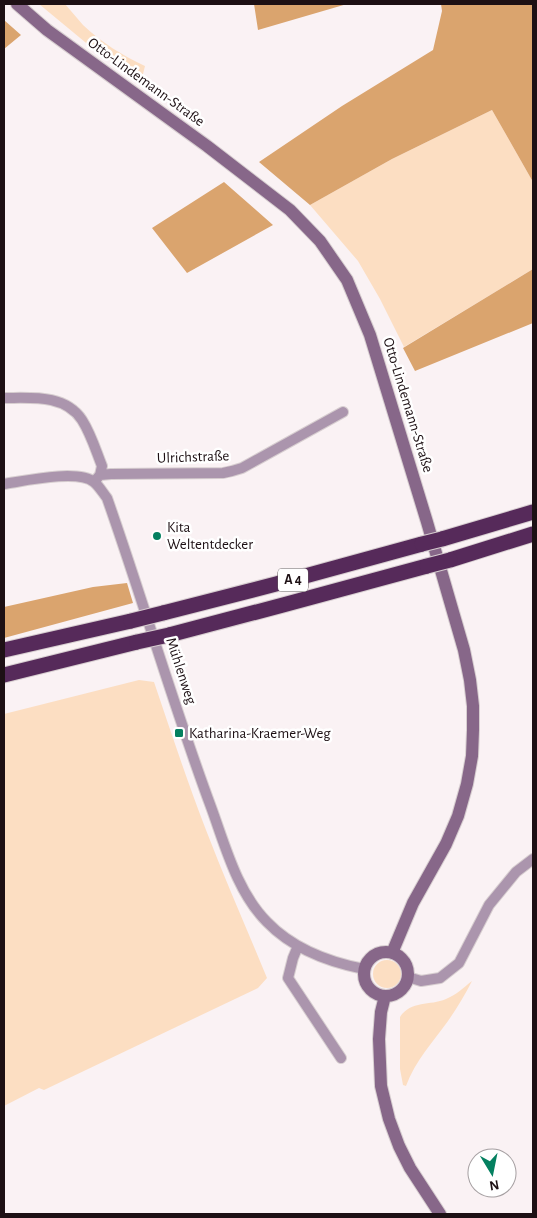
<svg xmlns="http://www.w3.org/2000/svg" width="537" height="1218" font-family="'Alegreya Sans',sans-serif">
<rect width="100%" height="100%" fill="#faf2f4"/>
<!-- green -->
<path fill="#fcdec2" d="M 39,4 L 65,4 C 71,11 77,18 83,25 C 101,42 123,56 145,66 L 141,82 L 91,47 Z
M 492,110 L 533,182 L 533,269 L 404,347 L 380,299 L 358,261 L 310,205 L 392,159 Z
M 139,680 L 154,682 C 171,732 187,781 206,830 C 225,880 247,929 267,978 L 258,988 L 44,1090 L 39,1088 L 4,1106 L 4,714 Z
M373 974a14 14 0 1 1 28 0a14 14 0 1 1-28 0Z
M 472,981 C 465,995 457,1008 448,1021 C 433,1042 415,1061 406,1086 L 403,1085 L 400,1069 L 400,1017 C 411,1000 430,1006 446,999 C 456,995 463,988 472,981 Z"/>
<!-- forest -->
<path fill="#daa46e" d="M 254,4 L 347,4 L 258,30 Z
M 441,4 L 533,4 L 533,182 L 492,110 L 392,159 L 310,205 L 259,162 L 342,106 L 433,50 L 442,11 Z
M 4,20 L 21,35 L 4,49 Z
M 224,182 L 273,225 L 187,273 L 152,228 Z
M 533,269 L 533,323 L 415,371 L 403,348 Z
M 127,583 L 133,603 L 4,638 L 4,607 L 93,587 Z"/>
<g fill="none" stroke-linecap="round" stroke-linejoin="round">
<!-- street casing -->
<g stroke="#d7ced0" stroke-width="12">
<path id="street" d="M 4,398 C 31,398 65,394 82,420 C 91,434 96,451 102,466 L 100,475
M 94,482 L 100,475 L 111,474 L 223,473 L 232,471 L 242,468 L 343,412
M 4,484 C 24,481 78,469 94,482 C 99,486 103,493 107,498 C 143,600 173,705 211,807 C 225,845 237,892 267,922 C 293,949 328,962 364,969
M 298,946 L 293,958 L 288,978 L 341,1058
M 408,977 L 421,981 L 440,978 L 459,963 L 489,905 L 516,872 L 533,859"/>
</g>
<!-- secondary casing -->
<g stroke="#d7ced0" stroke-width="14">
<path id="secondary" d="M 17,4 L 47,30 L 207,146 L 290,210 L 320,241 L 347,280 L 370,335 L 427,522 L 464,650 L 470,680 L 473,706 L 473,730 L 472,756 L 467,784 L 458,816 L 446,844 L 413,903 L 392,953
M364 974a22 22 0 1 1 44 0a22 22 0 1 1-44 0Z
M 385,996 L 381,1012 L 379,1039 L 381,1086 L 389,1119 L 399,1146 L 410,1168 L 440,1214"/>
</g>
<!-- highway casing -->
<g stroke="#d7ced0" stroke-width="17">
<path id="highway" d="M 442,539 L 533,512
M 450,560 L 533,534
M 163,613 L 276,584 L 422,544
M 169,635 L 283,605 L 427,566
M 4,650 L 131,621
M 4,675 L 137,642"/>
</g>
<!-- street -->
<use href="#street" stroke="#ab95ad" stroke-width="10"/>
<!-- secondary -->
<use href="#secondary" stroke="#876789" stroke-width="12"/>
<!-- highway -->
<use href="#highway" stroke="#562a5a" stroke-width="15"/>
<!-- highway-bridge casing -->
<g stroke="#d7ced0" stroke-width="17" stroke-linecap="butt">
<path id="highway-bridge" d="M 422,544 L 442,539
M 427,566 L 450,560
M 131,621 L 163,613
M 137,642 L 169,635"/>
</g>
<!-- highway-bridge -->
<use href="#highway-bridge" stroke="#562a5a" stroke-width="15"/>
</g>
<!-- markers -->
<g fill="#048060" stroke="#fff" stroke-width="2">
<circle cx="157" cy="536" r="5"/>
<rect x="174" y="728" width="10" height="10" rx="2.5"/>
</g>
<g text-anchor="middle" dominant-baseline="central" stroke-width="5" stroke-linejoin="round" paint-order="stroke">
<!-- shield labels -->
<rect fill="#fff" stroke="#61585a" stroke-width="1" x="278" y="568.5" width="30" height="23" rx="4"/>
<g font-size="14" font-weight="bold" fill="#1d1014">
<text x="293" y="580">A 4</text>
</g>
<!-- street labels -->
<g font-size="15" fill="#1d1014" stroke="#fff">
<text transform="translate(146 82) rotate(36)">Otto-Lindemann-Straße</text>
<text transform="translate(408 405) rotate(73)">Otto-Lindemann-Straße</text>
<text transform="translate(193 457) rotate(-2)">Ulrichstraße</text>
<text transform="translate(181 671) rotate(72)">Mühlenweg</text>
</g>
<!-- poi labels -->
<g font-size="15" fill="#1d1014" stroke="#fff" text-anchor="start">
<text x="167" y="527">Kita<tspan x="167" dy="17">Weltentdecker</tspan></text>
<text x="189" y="733">Katharina-Kraemer-Weg</text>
</g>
</g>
<!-- border -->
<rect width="537" height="1218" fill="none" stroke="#1d1014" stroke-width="10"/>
<!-- north arrow -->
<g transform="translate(492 1173) rotate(170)"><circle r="24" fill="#ffffff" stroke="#a59fa1"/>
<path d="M0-4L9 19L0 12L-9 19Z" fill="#048060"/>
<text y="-8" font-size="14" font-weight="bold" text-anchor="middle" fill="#1d1014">N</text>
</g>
</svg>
